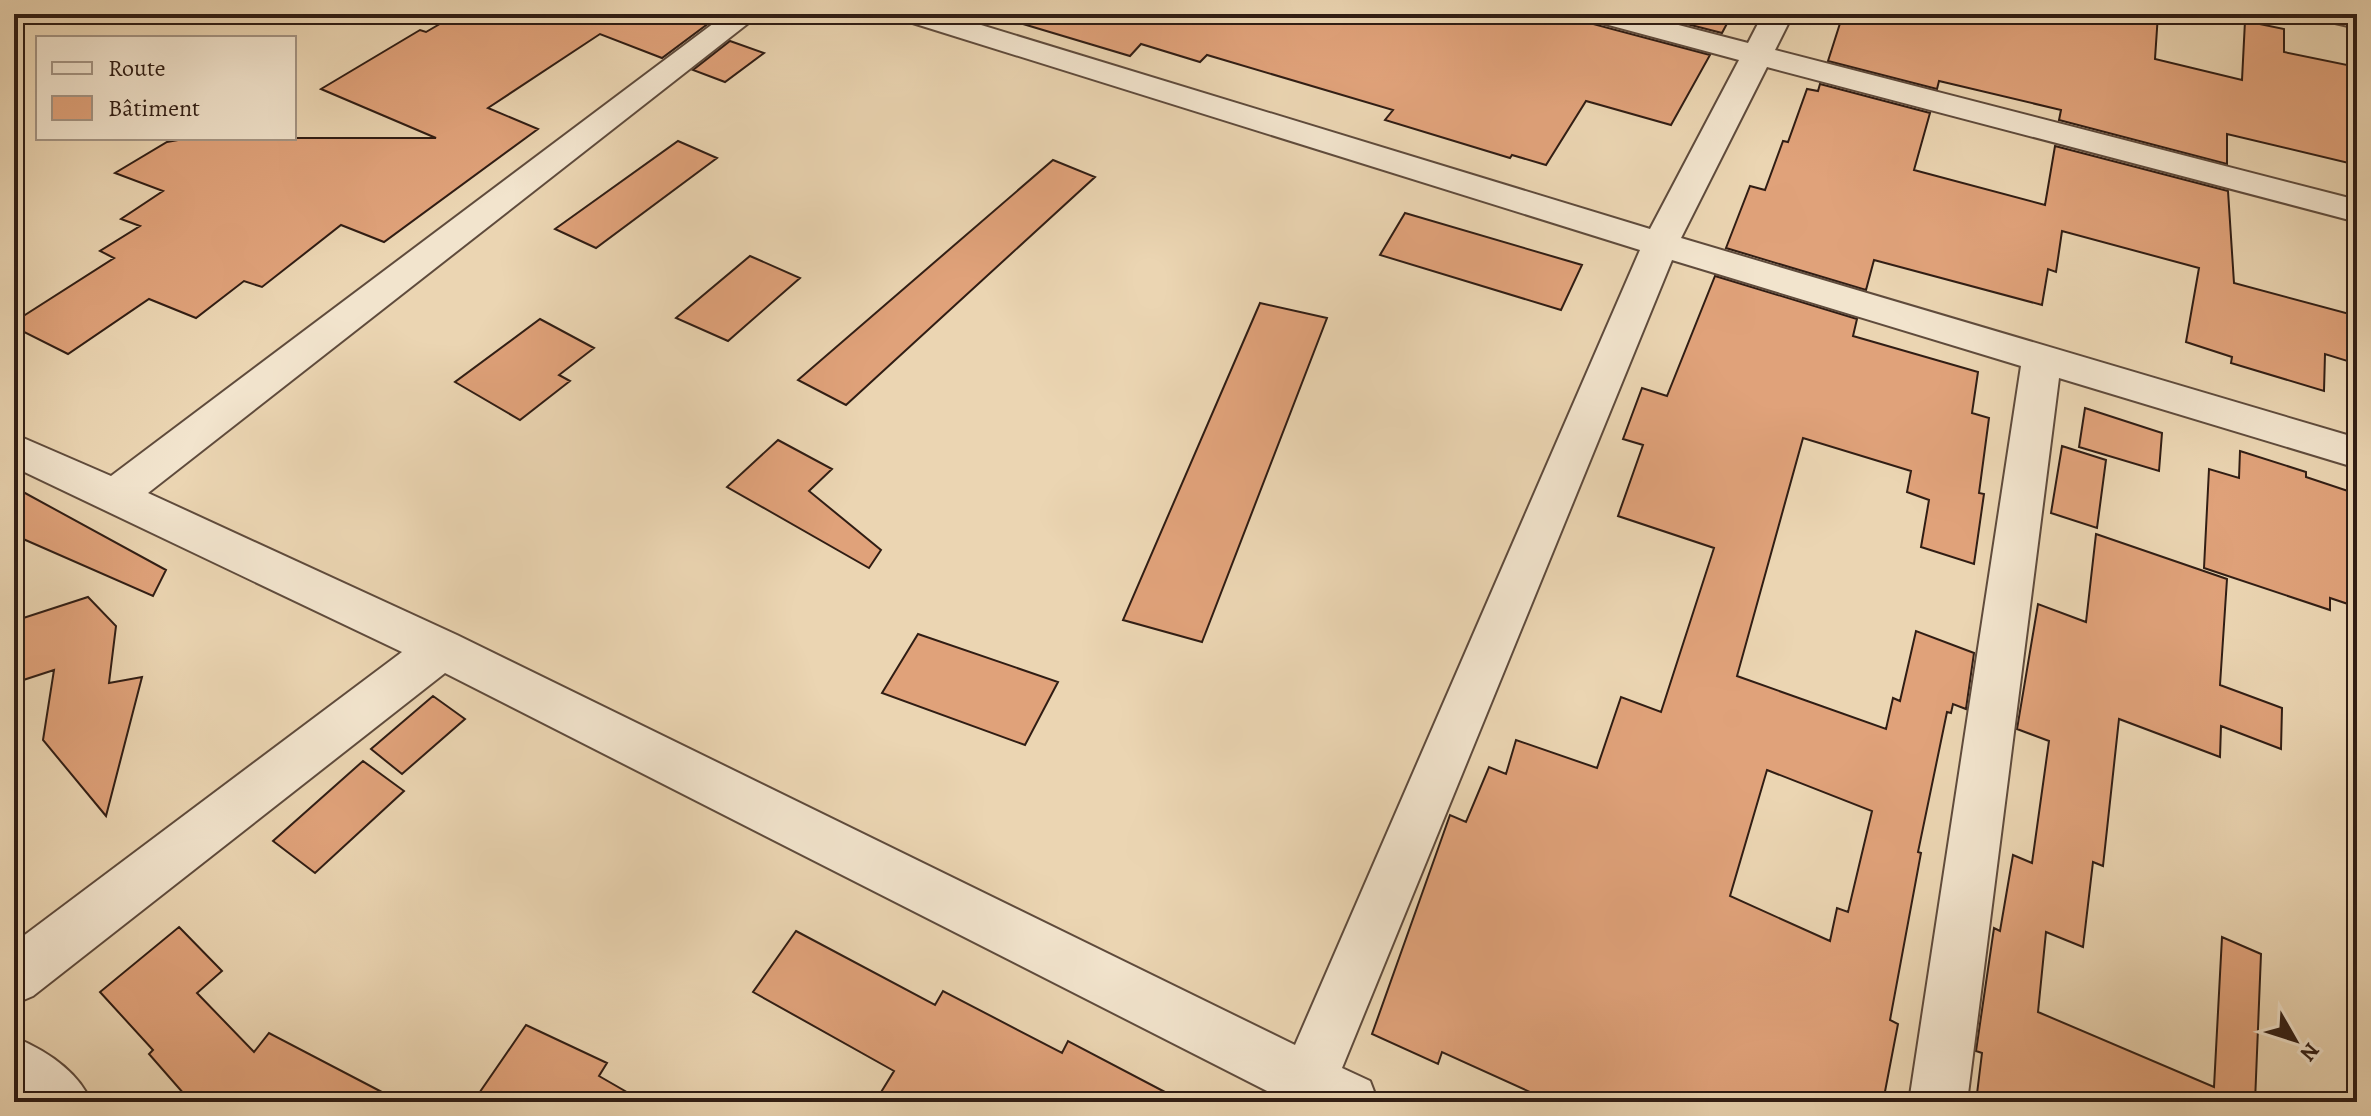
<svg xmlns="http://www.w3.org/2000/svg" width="2371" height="1116" font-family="Alegreya,serif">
<rect width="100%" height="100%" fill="#ebd5b2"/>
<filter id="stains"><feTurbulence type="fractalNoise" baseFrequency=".0025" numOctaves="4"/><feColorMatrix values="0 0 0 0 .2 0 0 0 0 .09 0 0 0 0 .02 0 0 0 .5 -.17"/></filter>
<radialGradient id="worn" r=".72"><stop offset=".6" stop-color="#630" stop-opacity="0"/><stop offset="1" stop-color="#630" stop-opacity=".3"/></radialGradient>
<!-- building -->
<path fill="#e0a27a" stroke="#301d14" stroke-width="2" fill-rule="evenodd" d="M 457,14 L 721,14 L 662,58 L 600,34 L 488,108 L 538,129 L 384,242 L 341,225 L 262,287 L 244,281 L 196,318 L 149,299 L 68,354 L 14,327 L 14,322 L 114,258 L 100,251 L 140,226 L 121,219 L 163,191 L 115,173 L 167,142 L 189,138 L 436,138 L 321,89 L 420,30 L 426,32 Z
M 1025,14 L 1583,14 L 1589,23 L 1710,55 L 1671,125 L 1586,101 L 1546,165 L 1512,155 L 1510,158 L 1385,120 L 1393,110 L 1207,55 L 1200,62 L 1141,44 L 1130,56 L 1023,24 Z
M 1648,14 L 1732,14 L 1722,33 Z
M 1843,14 L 2158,14 L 2155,59 L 2242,80 L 2245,21 L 2284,29 L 2284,52 L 2357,67 L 2357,165 L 2227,134 L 2227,164 L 2059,120 L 2061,110 L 1939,81 L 1937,89 L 1828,61 Z
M 730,41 L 764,53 L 725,82 L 693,70 Z
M 1820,84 L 1930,113 L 1914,170 L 2045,205 L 2055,146 L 2228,191 L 2234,283 L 2357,316 L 2357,364 L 2325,354 L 2324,391 L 2231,363 L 2232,357 L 2186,342 L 2199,268 L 2062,231 L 2056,272 L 2048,269 L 2042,305 L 1874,260 L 1866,290 L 1726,248 L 1750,186 L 1765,190 L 1783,141 L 1788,142 L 1807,89 L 1818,91 Z
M 678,141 L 717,158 L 596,248 L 555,229 Z
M 1053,160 L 1095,177 L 846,405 L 798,380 Z
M 1405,213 L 1582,265 L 1561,310 L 1380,255 Z
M 750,256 L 800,278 L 728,341 L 676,318 Z
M 1715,276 L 1857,319 L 1853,336 L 1978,372 L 1972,413 L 1989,418 L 1979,493 L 1984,494 L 1974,564 L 1921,547 L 1929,500 L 1907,492 L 1911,471 L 1803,438 L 1737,676 L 1886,729 L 1893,698 L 1900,701 L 1916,631 L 1974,653 L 1966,709 L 1953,704 L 1951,713 L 1947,712 L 1918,852 L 1921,853 L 1890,1020 L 1898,1024 L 1883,1102 L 1552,1102 L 1442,1052 L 1438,1064 L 1372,1034 L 1450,815 L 1466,822 L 1489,767 L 1506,774 L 1516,740 L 1597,768 L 1621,697 L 1661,712 L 1714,548 L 1618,516 L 1643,445 L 1623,439 L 1642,388 L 1667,396 ZM 1767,770 L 1872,811 L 1848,912 L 1837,908 L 1830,941 L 1730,896 Z
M 1260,303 L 1327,318 L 1202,642 L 1123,620 Z
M 540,319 L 594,348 L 559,375 L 570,381 L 520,420 L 455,382 Z
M 2085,408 L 2162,433 L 2159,471 L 2079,447 Z
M 778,440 L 832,469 L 809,491 L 881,550 L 869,568 L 727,487 Z
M 2062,446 L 2106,460 L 2097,528 L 2051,513 Z
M 2240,451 L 2306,472 L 2306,477 L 2357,494 L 2357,607 L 2330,598 L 2330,610 L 2204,568 L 2209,469 L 2239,478 Z
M 14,487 L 166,570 L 153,596 L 14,535 Z
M 2096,534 L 2227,579 L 2220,685 L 2282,708 L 2281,749 L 2221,726 L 2220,757 L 2119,719 L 2103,866 L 2093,862 L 2083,947 L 2046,932 L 2038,1012 L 2214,1087 L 2222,937 L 2261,954 L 2255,1102 L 1976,1102 L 1982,1053 L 1976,1051 L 1994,928 L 2000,931 L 2013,855 L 2032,863 L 2049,741 L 2017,729 L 2038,604 L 2086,622 Z
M 88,597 L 116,626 L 109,683 L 142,677 L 106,816 L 43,740 L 54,670 L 14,683 L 14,621 Z
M 918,634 L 1058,682 L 1025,745 L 882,693 Z
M 433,696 L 465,719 L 402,774 L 371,749 Z
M 363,761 L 404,791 L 315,873 L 273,841 Z
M 179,927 L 222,971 L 197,993 L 254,1052 L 269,1033 L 401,1102 L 191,1102 L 149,1054 L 153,1050 L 100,992 Z
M 796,931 L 935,1005 L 943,991 L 1062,1053 L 1068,1041 L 1184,1102 L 875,1102 L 894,1071 L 753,992 Z
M 526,1025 L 607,1063 L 599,1076 L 644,1102 L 473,1102 Z"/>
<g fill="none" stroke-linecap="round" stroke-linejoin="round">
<!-- street casing -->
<g stroke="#5f4b3c" stroke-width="4">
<path id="street" d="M 726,14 L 760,14 L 148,493 L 457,635 L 1295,1045 L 1640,250 L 903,20 L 899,14 L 945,14 L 1650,229 L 1739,60 L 1590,20 L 1586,14 L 1636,14 L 1748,43 L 1763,14 L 1793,14 L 1775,50 L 2357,200 L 2357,222 L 1767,67 L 1681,238 L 2357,438 L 2357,468 L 2059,378 L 1967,1102 L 1909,1102 L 2021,366 L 1672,260 L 1342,1068 L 1370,1081 L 1378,1102 L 1278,1102 L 1279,1097 L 445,673 L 33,996 L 14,1004 L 14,943 L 402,652 L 14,467 L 14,434 L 111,476 Z
M 2318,14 L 2357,14 L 2357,28 L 2322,20 Z
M 14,1037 C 45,1050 78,1071 91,1102 L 14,1102 Z"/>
</g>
<!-- street -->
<use href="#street" fill="#f2e4cd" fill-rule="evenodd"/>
</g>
<!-- margin -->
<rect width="2371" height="1116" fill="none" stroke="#ebd5b2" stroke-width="48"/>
<rect x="16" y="16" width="2339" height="1084" fill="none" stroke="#301d14" stroke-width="4"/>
<rect x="24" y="24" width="2323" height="1068" fill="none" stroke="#301d14" stroke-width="2"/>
<!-- legend -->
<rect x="36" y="36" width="260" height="104" fill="#f2e4cd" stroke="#a49483" stroke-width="2"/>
<rect x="52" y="62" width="40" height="12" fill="#f2e4cd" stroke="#a49483" stroke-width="2"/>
<text x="108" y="76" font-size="24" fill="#301d14">Route</text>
<rect x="52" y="96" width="40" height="24" fill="#e0a27a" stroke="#a49483" stroke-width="2"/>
<text x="108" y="116" font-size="24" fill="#301d14">Bâtiment</text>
<!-- north arrow -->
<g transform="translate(2295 1040) rotate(129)" stroke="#f2e4cd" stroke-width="6" paint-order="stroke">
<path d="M0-6L14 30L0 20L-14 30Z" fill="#301d14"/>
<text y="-12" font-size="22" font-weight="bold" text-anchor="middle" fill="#301d14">N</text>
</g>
<rect width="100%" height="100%" filter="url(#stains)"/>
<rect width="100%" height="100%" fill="url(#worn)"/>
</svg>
